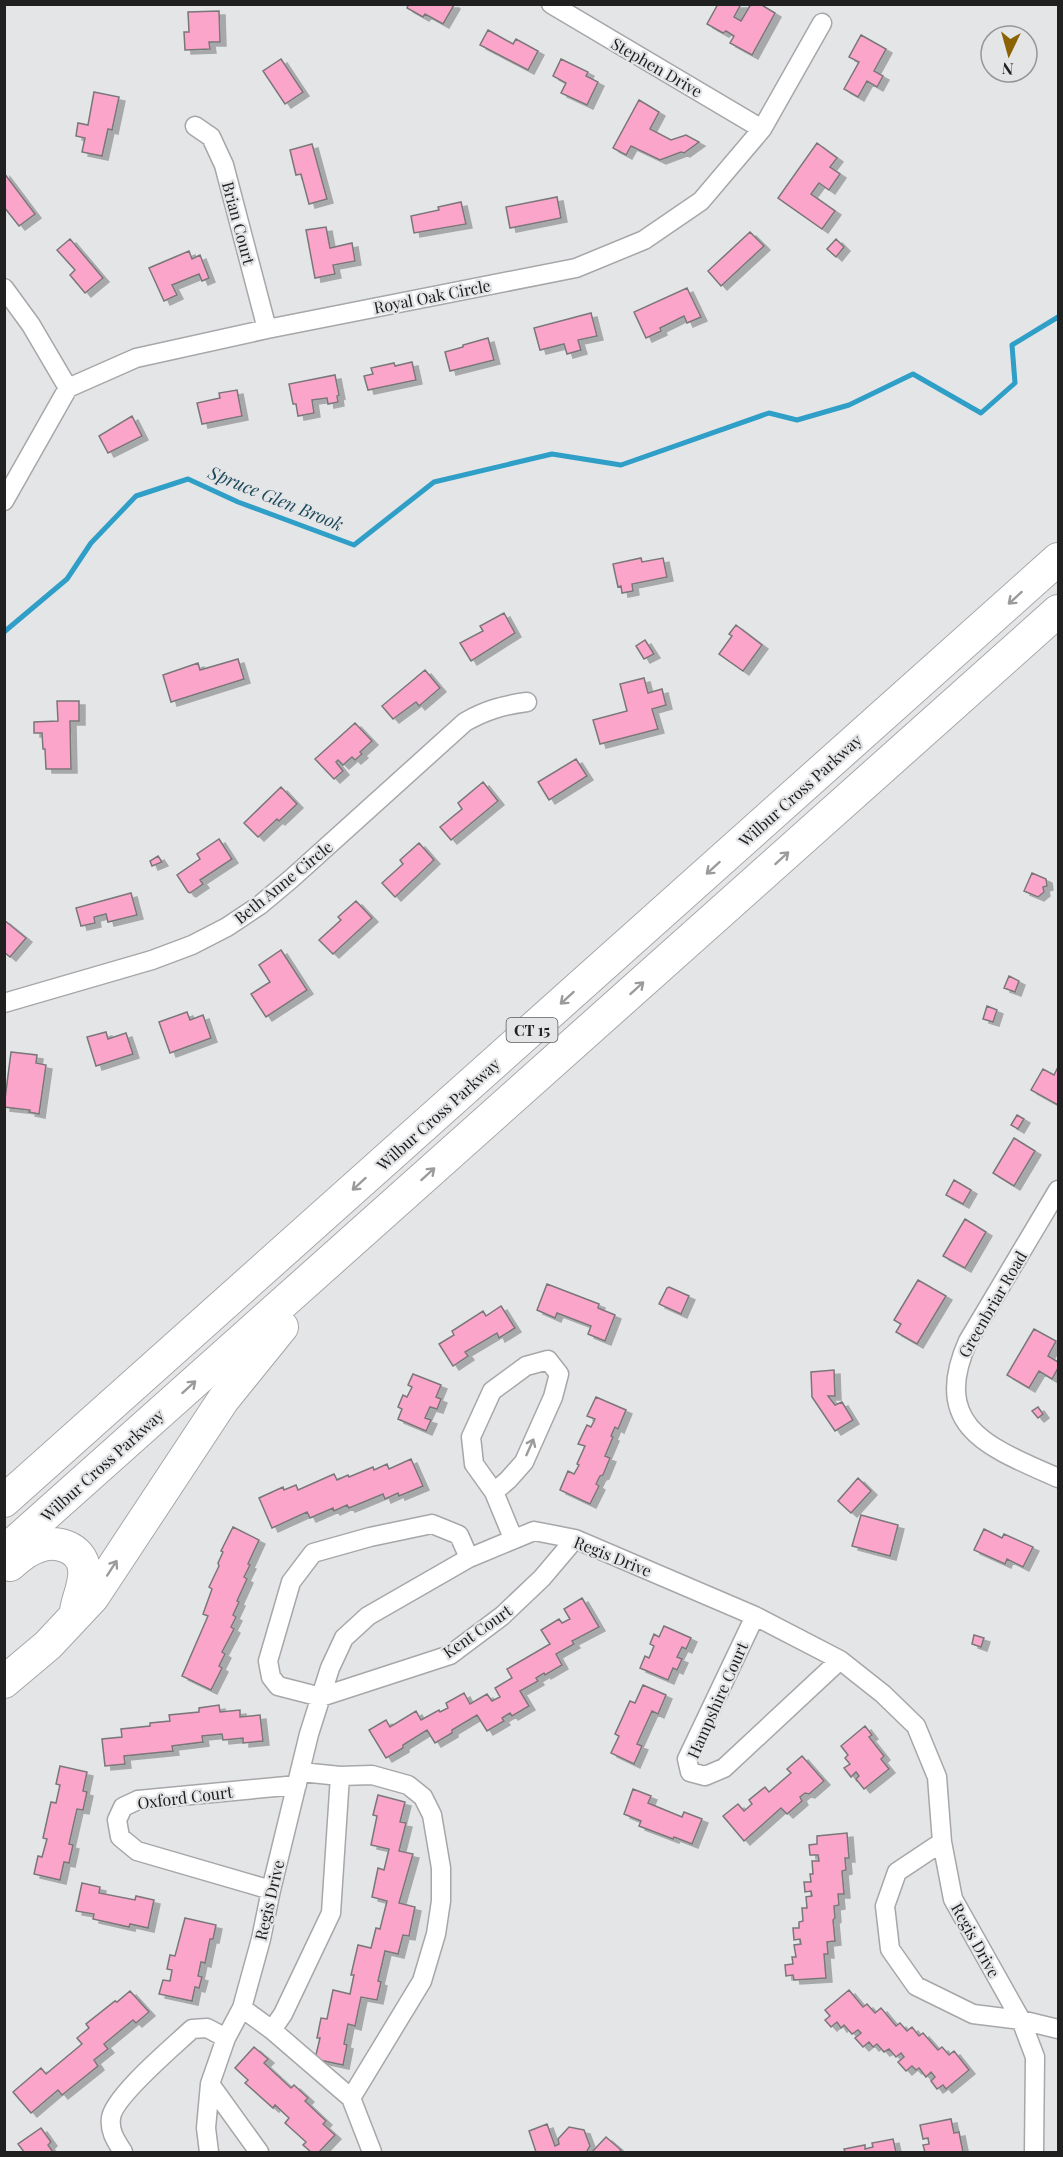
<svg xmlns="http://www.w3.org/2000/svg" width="1063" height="2157" font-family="'Playfair Display',serif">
<defs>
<filter id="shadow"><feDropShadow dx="6" dy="4" stdDeviation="0" flood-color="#0004"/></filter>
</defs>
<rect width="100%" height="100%" fill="#e4e5e7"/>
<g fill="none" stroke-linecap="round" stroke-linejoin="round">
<!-- stream -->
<path stroke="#2f9fc7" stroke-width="5" d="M 4,632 L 67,579 L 91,543 L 136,496 L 188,479 L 238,502 L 354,545 L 434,482 L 552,454 L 621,465 L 769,413 L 797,420 L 849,405 L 913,374 L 981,413 L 1015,383 L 1012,345 L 1058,317"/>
</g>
<!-- building -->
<path fill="#fca5cb" stroke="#7a7778" stroke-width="1.5" filter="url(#shadow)" d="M 409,4 L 453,4 L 454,5 L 443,24 L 425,14 L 423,17 L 407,8 Z
M 718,4 L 741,4 L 734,17 L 741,21 L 751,4 L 760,4 L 775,13 L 752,55 L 730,43 L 734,36 L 726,31 L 723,33 L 707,24 Z
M 219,11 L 220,42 L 209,42 L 210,49 L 185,50 L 184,32 L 189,32 L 188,12 Z
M 488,30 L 513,44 L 516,39 L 538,51 L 528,70 L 480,45 Z
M 861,35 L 886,49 L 874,71 L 883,76 L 877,87 L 867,81 L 858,97 L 844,89 L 859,62 L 849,57 Z
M 281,59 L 303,92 L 285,104 L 263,71 Z
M 561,59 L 588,72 L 586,76 L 598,82 L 587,105 L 561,93 L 566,83 L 553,76 Z
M 94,92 L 119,97 L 112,130 L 108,129 L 102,156 L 82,152 L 85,138 L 76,136 L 78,123 L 88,125 Z
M 639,100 L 659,112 L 650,129 L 671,140 L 686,135 L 699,142 L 684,153 L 681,152 L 660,160 L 631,146 L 626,155 L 613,148 Z
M 817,143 L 837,158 L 830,167 L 840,174 L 829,190 L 819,183 L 811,194 L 835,211 L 822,229 L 778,198 Z
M 312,144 L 327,199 L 309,204 L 301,174 L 296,175 L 290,150 Z
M 4,173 L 35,214 L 19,226 L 4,207 Z
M 557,197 L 561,218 L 510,228 L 506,207 Z
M 461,202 L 466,224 L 414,233 L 411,216 L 439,210 L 438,207 Z
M 326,227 L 330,248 L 352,243 L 355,261 L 333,265 L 335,274 L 315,278 L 306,230 Z
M 750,232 L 764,246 L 721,286 L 708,271 Z
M 70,239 L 103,278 L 85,293 L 70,275 L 75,270 L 57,250 Z
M 836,239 L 844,247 L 836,257 L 827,249 Z
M 189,251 L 192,259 L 200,255 L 209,278 L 202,281 L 199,274 L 172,285 L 177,295 L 164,301 L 149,268 Z
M 687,288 L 701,317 L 687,323 L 684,316 L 660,328 L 661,331 L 646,338 L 634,312 Z
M 591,313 L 597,336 L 578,340 L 581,350 L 567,354 L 564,344 L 540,350 L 534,328 Z
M 488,338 L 494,360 L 450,371 L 445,352 L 463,347 L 463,345 Z
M 412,362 L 416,380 L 368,390 L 364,376 L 373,374 L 371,368 L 394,363 L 395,366 Z
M 335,375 L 339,395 L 337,396 L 338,402 L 328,404 L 327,398 L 312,400 L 314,413 L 298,416 L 296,404 L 293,404 L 289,384 Z
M 237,390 L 242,416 L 202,424 L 197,403 L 220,398 L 219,393 Z
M 132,416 L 142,436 L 108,453 L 99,436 Z
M 641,558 L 642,562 L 663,558 L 667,577 L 632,584 L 633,591 L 622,593 L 621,586 L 618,587 L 613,564 Z
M 504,613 L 515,633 L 471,661 L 460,643 L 483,631 L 480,626 Z
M 736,625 L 762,645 L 743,671 L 719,654 L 732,636 L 729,634 Z
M 645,640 L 654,654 L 644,659 L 636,646 Z
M 238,659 L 244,679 L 171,702 L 163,675 L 198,663 L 200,670 Z
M 425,670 L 440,688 L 419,706 L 416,702 L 393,719 L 382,706 Z
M 644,678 L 648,693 L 662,689 L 666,705 L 652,709 L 658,729 L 600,744 L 593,720 L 627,711 L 620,684 Z
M 57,701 L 79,701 L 79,721 L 70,721 L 71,769 L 46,769 L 45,749 L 43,749 L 42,733 L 34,733 L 34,722 L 58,721 Z
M 355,723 L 372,741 L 360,752 L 362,754 L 355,760 L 352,757 L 343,765 L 338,760 L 336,762 L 343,771 L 334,779 L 315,759 Z
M 576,759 L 587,776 L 549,800 L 538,782 Z
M 483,782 L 498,801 L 451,840 L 440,827 L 462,809 L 458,803 Z
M 281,787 L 297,804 L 279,821 L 277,819 L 258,837 L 244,823 Z
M 219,839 L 232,859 L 200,880 L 203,884 L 190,893 L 188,892 L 177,875 L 200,859 L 197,854 Z
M 419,843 L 434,860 L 395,897 L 382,883 L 403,864 L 400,860 Z
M 158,856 L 162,862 L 152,866 L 150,861 Z
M 1032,873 L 1046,879 L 1047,886 L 1043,887 L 1044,892 L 1038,897 L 1024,891 Z
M 131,893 L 137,915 L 108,922 L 106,914 L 94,917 L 95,923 L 81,926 L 76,908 Z
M 356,901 L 372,918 L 333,954 L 319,940 L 341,920 L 338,917 Z
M 4,920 L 26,938 L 10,957 L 4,952 Z
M 281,950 L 307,990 L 266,1017 L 251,994 L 270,982 L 259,965 Z
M 1009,976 L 1019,981 L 1015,992 L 1004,988 Z
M 987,1006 L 997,1010 L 993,1022 L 983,1019 Z
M 187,1012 L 190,1020 L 203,1015 L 211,1038 L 170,1053 L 159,1022 Z
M 106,1032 L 108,1039 L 126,1033 L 133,1054 L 96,1066 L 87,1037 Z
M 11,1052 L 37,1055 L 36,1063 L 46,1065 L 39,1114 L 29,1112 L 30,1110 L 4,1107 Z
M 1058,1067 L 1058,1105 L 1031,1090 L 1043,1069 L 1054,1075 Z
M 1017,1115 L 1024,1119 L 1018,1129 L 1011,1125 Z
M 1014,1138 L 1035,1151 L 1014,1186 L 993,1173 Z
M 954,1180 L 971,1190 L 963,1204 L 946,1195 Z
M 965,1219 L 986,1232 L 965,1268 L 943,1256 Z
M 918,1280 L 946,1296 L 917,1344 L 896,1332 L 901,1324 L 894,1320 Z
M 547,1284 L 599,1304 L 598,1308 L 615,1315 L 605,1341 L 588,1334 L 591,1326 L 557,1313 L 555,1318 L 537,1310 Z
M 669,1287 L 689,1296 L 681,1314 L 659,1304 L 667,1288 Z
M 501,1306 L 515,1328 L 499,1338 L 497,1333 L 465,1352 L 468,1356 L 453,1366 L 439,1344 L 454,1335 L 452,1331 L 483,1311 L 486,1316 Z
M 1034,1329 L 1056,1341 L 1048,1356 L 1058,1362 L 1058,1368 L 1052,1379 L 1039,1371 L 1029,1388 L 1007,1375 Z
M 834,1370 L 835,1396 L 828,1396 L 835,1405 L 842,1402 L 853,1420 L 835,1431 L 812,1397 L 811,1372 Z
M 413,1374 L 441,1385 L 436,1397 L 441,1399 L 437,1409 L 430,1407 L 425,1418 L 431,1420 L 426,1431 L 398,1419 L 402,1409 L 398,1407 L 403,1395 L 407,1397 L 412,1387 L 408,1385 Z
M 596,1397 L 626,1410 L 618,1429 L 615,1427 L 611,1436 L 613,1437 L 605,1456 L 610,1458 L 603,1475 L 600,1476 L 596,1484 L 599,1486 L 590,1504 L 560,1490 L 568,1471 L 574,1474 L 579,1465 L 577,1464 L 585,1446 L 578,1444 L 587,1425 L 591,1427 L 595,1419 L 587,1416 Z
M 1038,1407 L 1043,1414 L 1038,1418 L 1032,1411 Z
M 411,1459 L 423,1486 L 399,1496 L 398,1493 L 385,1499 L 383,1494 L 349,1508 L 347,1505 L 334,1511 L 333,1508 L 310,1518 L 307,1512 L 272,1528 L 259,1498 L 283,1487 L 284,1490 L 296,1485 L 298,1490 L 334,1474 L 337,1480 L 348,1475 L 349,1477 L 373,1467 L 374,1470 L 387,1464 L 389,1469 Z
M 858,1478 L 871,1491 L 851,1513 L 838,1501 Z
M 861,1515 L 898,1525 L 890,1556 L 852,1546 Z
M 233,1527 L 259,1540 L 248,1564 L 250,1565 L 244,1577 L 247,1579 L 237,1601 L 239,1602 L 233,1615 L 236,1617 L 231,1627 L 234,1629 L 222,1652 L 225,1654 L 219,1666 L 222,1668 L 211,1690 L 182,1676 L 208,1616 L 203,1614 L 212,1589 L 209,1587 L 219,1566 L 218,1563 L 223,1552 L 221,1551 Z
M 984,1529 L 1002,1538 L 1004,1534 L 1033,1547 L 1023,1567 L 1007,1559 L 1005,1564 L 974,1550 Z
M 582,1598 L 599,1627 L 572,1641 L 574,1644 L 556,1654 L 562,1665 L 545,1675 L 544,1673 L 536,1678 L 538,1681 L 520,1691 L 529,1706 L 512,1716 L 510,1713 L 502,1718 L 504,1721 L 487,1731 L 477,1715 L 452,1730 L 452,1733 L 435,1743 L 427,1730 L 403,1745 L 403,1748 L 386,1758 L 369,1730 L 386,1720 L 390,1727 L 416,1711 L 421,1720 L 439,1710 L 440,1712 L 448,1708 L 446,1703 L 464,1693 L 470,1704 L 487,1694 L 492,1701 L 500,1697 L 495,1688 L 512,1678 L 507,1669 L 550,1644 L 541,1630 L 559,1619 L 562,1623 L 570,1619 L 564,1609 Z
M 664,1626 L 691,1638 L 686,1649 L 682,1647 L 677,1657 L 682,1659 L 677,1670 L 673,1668 L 668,1680 L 640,1668 L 645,1656 L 649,1658 L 654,1646 L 650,1644 L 654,1634 L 659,1637 Z
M 974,1635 L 984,1638 L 981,1647 L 972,1644 Z
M 643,1685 L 666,1695 L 658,1714 L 652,1711 L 637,1744 L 642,1746 L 634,1764 L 611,1753 L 619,1736 L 615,1734 L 630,1701 L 635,1703 Z
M 219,1705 L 220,1712 L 240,1710 L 240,1717 L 260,1715 L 263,1741 L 243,1743 L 243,1738 L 223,1740 L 222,1734 L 202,1736 L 203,1742 L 172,1746 L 173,1751 L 124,1756 L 125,1764 L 105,1766 L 102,1739 L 122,1737 L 121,1729 L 150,1726 L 150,1723 L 170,1721 L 169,1715 L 199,1712 L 199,1708 Z
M 865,1726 L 872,1735 L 869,1737 L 884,1756 L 881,1759 L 889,1769 L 864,1789 L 856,1779 L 859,1776 L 856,1772 L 851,1777 L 844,1768 L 850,1764 L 845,1758 L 848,1755 L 841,1746 Z
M 802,1756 L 824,1781 L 809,1794 L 805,1793 L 800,1797 L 802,1801 L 787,1814 L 781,1808 L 744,1841 L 723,1816 L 738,1804 L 744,1811 L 752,1804 L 749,1800 L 765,1787 L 769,1792 L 791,1773 L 787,1769 Z
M 60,1766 L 87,1772 L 83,1791 L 87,1792 L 83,1810 L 77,1809 L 69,1844 L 73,1845 L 69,1863 L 64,1862 L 60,1880 L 34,1874 L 38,1856 L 42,1857 L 47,1839 L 43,1838 L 51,1802 L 56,1803 L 60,1785 L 56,1784 Z
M 633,1789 L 651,1796 L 648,1803 L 682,1817 L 684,1812 L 702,1819 L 692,1844 L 674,1837 L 673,1839 L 639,1826 L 641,1821 L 624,1814 Z
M 378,1795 L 405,1802 L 400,1822 L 406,1823 L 399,1851 L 413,1854 L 399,1903 L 415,1907 L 409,1936 L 403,1935 L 398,1954 L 385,1951 L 378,1981 L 381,1982 L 377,2000 L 361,1997 L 355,2026 L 348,2024 L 344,2044 L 347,2045 L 343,2065 L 315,2059 L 320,2038 L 317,2038 L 321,2018 L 327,2019 L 333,1990 L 350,1994 L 354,1975 L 351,1975 L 358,1945 L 371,1948 L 376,1928 L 380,1929 L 387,1901 L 372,1897 L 378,1868 L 384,1870 L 389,1849 L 371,1845 L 377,1816 L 373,1815 Z
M 847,1833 L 849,1858 L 845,1858 L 846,1870 L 842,1871 L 844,1894 L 838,1894 L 839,1905 L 834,1906 L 835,1918 L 833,1920 L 835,1941 L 827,1942 L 828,1954 L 824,1954 L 826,1978 L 794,1980 L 793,1975 L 786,1976 L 785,1965 L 793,1964 L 792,1957 L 796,1957 L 794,1945 L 801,1944 L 800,1939 L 794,1940 L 793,1928 L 799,1928 L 799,1922 L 803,1921 L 802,1908 L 807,1908 L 806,1897 L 812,1896 L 811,1891 L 805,1892 L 804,1882 L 811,1882 L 810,1874 L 813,1874 L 812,1861 L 819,1861 L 818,1855 L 810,1855 L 809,1845 L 817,1844 L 817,1836 Z
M 82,1883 L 100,1887 L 99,1893 L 135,1900 L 136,1896 L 154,1900 L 148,1928 L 130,1924 L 129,1927 L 93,1919 L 94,1914 L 76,1911 Z
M 185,1918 L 216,1925 L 213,1939 L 210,1939 L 205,1963 L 201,1962 L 198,1976 L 202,1977 L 199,1988 L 195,1987 L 192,2001 L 159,1994 L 163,1980 L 170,1981 L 172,1970 L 167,1969 L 170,1955 L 175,1956 Z
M 849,1990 L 863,2007 L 867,2004 L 875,2013 L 881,2008 L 896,2026 L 900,2023 L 907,2031 L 912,2027 L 919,2036 L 923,2033 L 938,2050 L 942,2047 L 949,2055 L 954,2051 L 969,2070 L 946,2089 L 943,2085 L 937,2089 L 931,2081 L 935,2077 L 931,2072 L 926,2077 L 919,2068 L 916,2070 L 912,2066 L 906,2071 L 898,2062 L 904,2057 L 901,2053 L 896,2057 L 889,2049 L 884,2052 L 877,2044 L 873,2047 L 869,2042 L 863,2047 L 855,2038 L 861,2033 L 858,2030 L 852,2034 L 844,2025 L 841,2028 L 837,2022 L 831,2027 L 825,2020 L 830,2016 L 825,2010 Z
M 130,1991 L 149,2012 L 136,2023 L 133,2020 L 104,2044 L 108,2049 L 94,2060 L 98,2066 L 62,2095 L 58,2090 L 31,2113 L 13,2092 L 41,2068 L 46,2074 L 82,2044 L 77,2038 L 89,2028 L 86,2024 L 115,2001 L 117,2002 Z
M 254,2047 L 268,2059 L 264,2063 L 291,2088 L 294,2085 L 308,2098 L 305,2101 L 326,2121 L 323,2124 L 335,2135 L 319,2152 L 311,2152 L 303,2145 L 306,2142 L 285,2123 L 289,2118 L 275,2105 L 273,2108 L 245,2083 L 248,2080 L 235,2068 Z
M 951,2119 L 954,2133 L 959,2132 L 963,2152 L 925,2152 L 923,2145 L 929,2144 L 928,2138 L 923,2139 L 920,2125 Z
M 547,2124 L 555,2146 L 559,2144 L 558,2139 L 569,2127 L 584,2130 L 590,2146 L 587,2151 L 589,2152 L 536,2152 L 529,2131 Z
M 41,2128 L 51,2142 L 48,2145 L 53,2152 L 24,2152 L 18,2144 Z
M 606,2137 L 621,2150 L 619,2152 L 592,2152 Z
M 893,2139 L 896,2152 L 845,2152 L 844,2149 L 865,2145 L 865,2149 L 873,2147 L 872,2143 Z"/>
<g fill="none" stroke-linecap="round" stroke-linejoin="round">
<!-- minor casing -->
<g stroke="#a7a7aa" stroke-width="21">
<path id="minor" d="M 551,4 L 762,129
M 195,126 L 211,137 L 224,165 L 267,329
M 4,288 L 31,325 L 68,388
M 4,501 L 68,388 L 136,358 L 267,329 L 576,268 L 644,240 L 701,201 L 762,129 L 822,23
M 4,1003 L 152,960 L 192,945 L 227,927 L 260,905 L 291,879 L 465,722 C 486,710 504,705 527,702
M 1058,1190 L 968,1341 C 929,1428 991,1448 1058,1478
M 494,1492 L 508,1480 L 524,1462 L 553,1397 L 559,1374 L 548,1360 L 526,1366 L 492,1391 L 471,1437 L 474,1464 L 494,1492 L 513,1538
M 469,1558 L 459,1535 L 432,1524 L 370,1537 L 313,1553 L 291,1582 L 268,1661 L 271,1677 L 278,1686 L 321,1697 L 450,1655 L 502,1616 L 542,1578 L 575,1539
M 755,1616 L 687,1759 L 690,1772 L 705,1776 L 724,1768 L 840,1660
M 301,1772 L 340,1776 L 372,1775 L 408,1785 L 423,1797 L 432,1815 L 441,1868 L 441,1901 L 436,1934 L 422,1981 L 351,2098
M 942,1842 L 897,1872 L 885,1906 L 890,1949 L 916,1986 L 973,2014 L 1021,2020 L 1058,2029
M 271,1890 L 137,1851 L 120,1837 L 117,1820 L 123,1807 L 138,1800 L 297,1785
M 242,2008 L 272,2030 L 351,2098 L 372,2152
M 272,2030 L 283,2014 L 331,1913 L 340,1776
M 210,2084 L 259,2152
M 123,2152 C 117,2142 109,2132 111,2118 C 113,2097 174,2046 192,2029 L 207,2028 L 226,2038
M 209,2152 L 206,2128 L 210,2084 L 226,2038 L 242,2008 L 261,1939 L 271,1890 L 309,1734 L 330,1668 L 344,1638 L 368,1616 L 469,1558 L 534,1531 L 575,1539 L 755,1616 L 840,1660 L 883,1694 L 916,1726 L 937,1777 L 942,1842 L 953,1899 L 1021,2020 L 1035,2057 L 1034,2152"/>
</g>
<!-- motorway casing -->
<g stroke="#a7a7aa" stroke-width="34">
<path id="motorway" d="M 4,1501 L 1058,559
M 4,1552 L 1058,611
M 10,1565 C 18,1558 26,1550 37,1547 C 55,1539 82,1547 84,1569 C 86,1583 78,1597 76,1611
M 4,1682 L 48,1645 L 93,1597 L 223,1400 L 282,1327"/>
</g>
<!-- minor -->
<use href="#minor" stroke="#fff" stroke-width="18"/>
<!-- motorway -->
<use href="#motorway" stroke="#fff" stroke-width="32"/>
</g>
<!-- one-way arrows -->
<defs><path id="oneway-shaft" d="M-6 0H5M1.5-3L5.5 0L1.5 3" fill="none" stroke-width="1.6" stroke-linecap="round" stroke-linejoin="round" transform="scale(1.5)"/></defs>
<g stroke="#9b9b9b">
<use href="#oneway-shaft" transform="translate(1015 598) rotate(138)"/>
<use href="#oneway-shaft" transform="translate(782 858) rotate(-42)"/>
<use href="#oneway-shaft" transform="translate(713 868) rotate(138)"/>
<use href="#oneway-shaft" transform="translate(637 988) rotate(-42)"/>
<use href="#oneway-shaft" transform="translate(567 998) rotate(138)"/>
<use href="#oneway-shaft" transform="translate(428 1174) rotate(-42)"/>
<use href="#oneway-shaft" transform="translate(359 1184) rotate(138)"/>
<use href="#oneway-shaft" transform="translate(189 1387) rotate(-42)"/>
<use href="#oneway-shaft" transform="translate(530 1447) rotate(-66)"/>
<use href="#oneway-shaft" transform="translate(112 1568) rotate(-57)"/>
</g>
<g text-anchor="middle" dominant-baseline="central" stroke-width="4.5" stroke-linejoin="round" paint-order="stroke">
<!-- shield labels -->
<rect fill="#e4e5e7" stroke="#5b5b5c" stroke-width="1.5" x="506.5" y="1018" width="51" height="24" rx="4.5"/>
<g font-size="15" font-weight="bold" fill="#202021">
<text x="532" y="1030">CT 15</text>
</g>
<!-- street labels -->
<g font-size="16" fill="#202021" stroke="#e4e5e7">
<text transform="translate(657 67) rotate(30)">Stephen Drive</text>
<text transform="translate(239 223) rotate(75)">Brian Court</text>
<text transform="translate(432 296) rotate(-11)">Royal Oak Circle</text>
<text transform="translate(800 790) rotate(-42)">Wilbur Cross Parkway</text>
<text transform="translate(283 882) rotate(-39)">Beth Anne Circle</text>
<text transform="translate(438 1114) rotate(-42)">Wilbur Cross Parkway</text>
<text transform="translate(992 1304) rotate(-60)">Greenbriar Road</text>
<text transform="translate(102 1465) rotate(-42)">Wilbur Cross Parkway</text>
<text transform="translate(613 1556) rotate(22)">Regis Drive</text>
<text transform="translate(477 1631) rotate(-35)">Kent Court</text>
<text transform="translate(717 1700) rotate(-66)">Hampshire Court</text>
<text transform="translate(185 1797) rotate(-7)">Oxford Court</text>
<text transform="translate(269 1900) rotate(-77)">Regis Drive</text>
<text transform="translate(976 1940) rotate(61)">Regis Drive</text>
</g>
<!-- water labels -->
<g font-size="18" font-style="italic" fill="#1d4a5b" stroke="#e4e5e7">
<text transform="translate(276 498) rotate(22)">Spruce Glen Brook</text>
</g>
</g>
<!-- border -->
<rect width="1063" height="2157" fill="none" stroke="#202021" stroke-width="12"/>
<!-- north arrow -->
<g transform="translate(1009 54) rotate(185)"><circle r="28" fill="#e4e5e7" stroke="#969698" stroke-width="1.5"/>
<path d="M0-4.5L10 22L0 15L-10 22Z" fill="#8c6304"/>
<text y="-9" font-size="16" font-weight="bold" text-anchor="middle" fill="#202021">N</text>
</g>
</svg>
